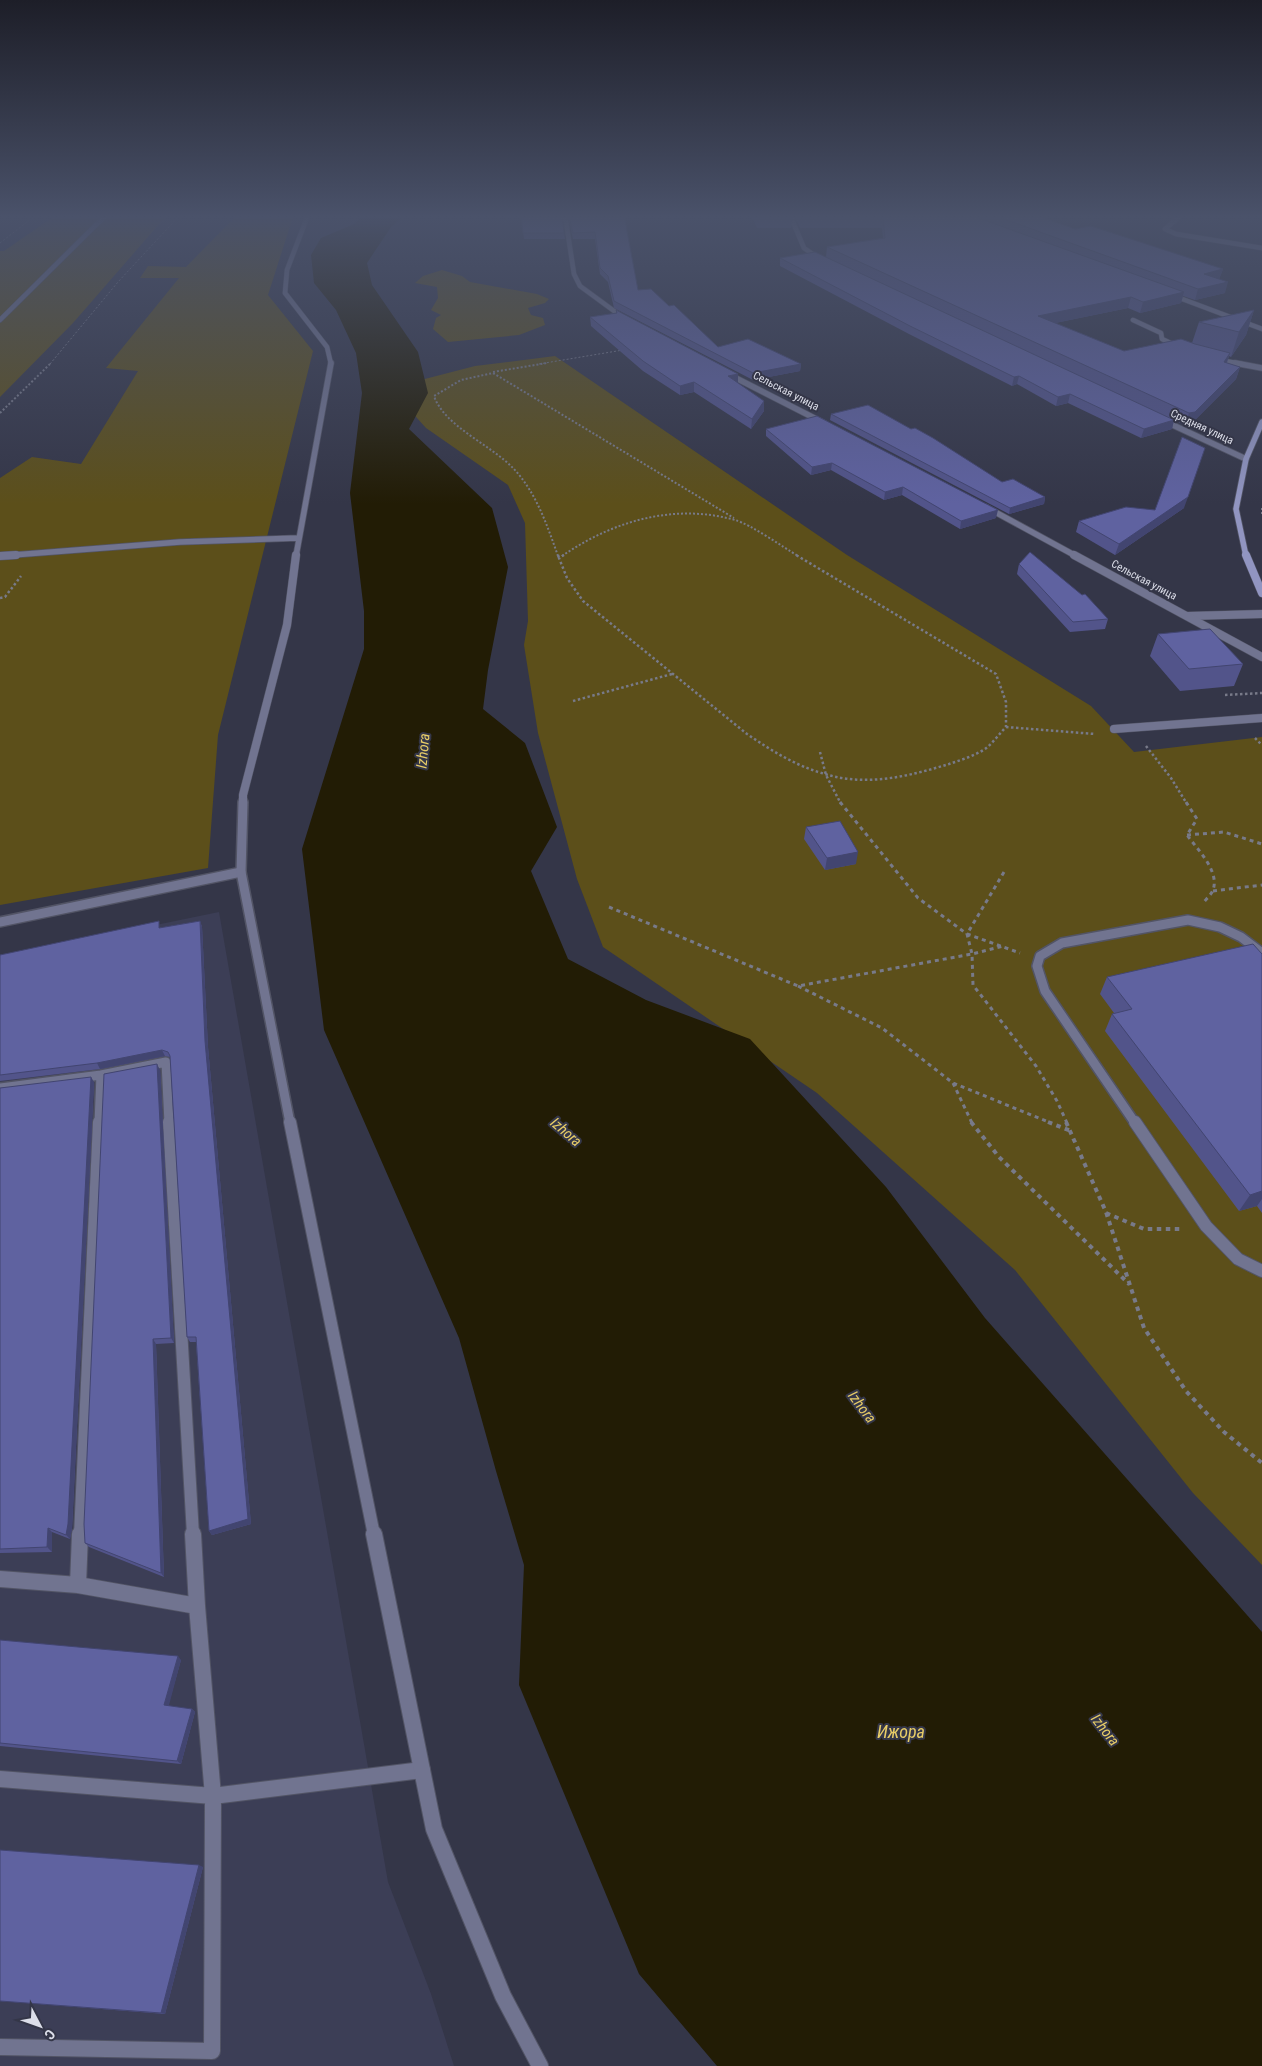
<svg xmlns="http://www.w3.org/2000/svg" width="1262" height="2066" font-family="'Roboto Condensed',sans-serif">
<rect width="100%" height="100%" fill="#343648"/>
<!-- built -->
<path fill="#3c3e56" d="M 219,912 L 388,1882 L 431,1994 L 454,2066 L 0,2066 L 0,957 Z"/>
<!-- green -->
<path fill="#5c4f1a" d="M 56,215 L 167,215 L 73,323 L 0,397 L 0,251 L 4,251 Z
M 237,215 L 299,215 L 292,220 L 268,295 L 313,351 L 218,735 L 208,868 L 0,905 L 0,478 L 32,457 L 81,464 L 138,371 L 106,368 L 179,278 L 140,278 L 148,266 L 186,267 Z
M 442,270 L 462,276 L 470,282 L 537,294 L 549,299 L 545,303 L 528,308 L 531,315 L 543,318 L 545,325 L 519,335 L 448,342 L 433,329 L 436,318 L 441,315 L 431,310 L 438,298 L 437,287 L 415,283 L 423,276 Z
M 555,356 L 847,555 L 1091,706 L 1134,752 L 1262,737 L 1262,1565 L 1193,1493 L 1015,1270 L 817,1093 L 603,947 L 577,879 L 538,733 L 524,645 L 528,621 L 525,523 L 508,485 L 426,428 L 390,388 L 475,366 Z"/>
<!-- water -->
<path fill="#221c05" d="M 363,215 L 405,215 L 391,227 L 367,263 L 372,285 L 418,352 L 428,393 L 409,429 L 492,508 L 508,567 L 488,670 L 483,709 L 525,743 L 557,827 L 531,871 L 568,959 L 646,1000 L 750,1039 L 886,1187 L 985,1318 L 1262,1632 L 1262,2066 L 717,2066 L 639,1974 L 519,1685 L 524,1565 L 496,1471 L 459,1338 L 324,1030 L 302,849 L 364,649 L 364,611 L 350,493 L 362,393 L 356,353 L 336,310 L 314,283 L 311,255 L 321,238 L 354,224 Z"/>
<g fill="none" stroke-linecap="round" stroke-linejoin="round">
<!-- service-far5 casing -->
<g stroke="#525465" stroke-width="5.5">
<path id="service-far5" d="M 1179,217 L 1165,229 L 1176,234 L 1262,248
M 1133,320 L 1161,333 L 1162,339 L 1179,347
M 1214,359 L 1242,364"/>
</g>
<!-- service-far4 casing -->
<g stroke="#525465" stroke-width="7">
<path id="service-far4" d="M 1235,363 L 1262,368"/>
</g>
<!-- service-far3 casing -->
<g stroke="#525465" stroke-width="9">
<path id="service-far3" d="M 1188,616 L 1262,614
M 1114,729 L 1262,718"/>
</g>
<!-- service-far2 casing -->
<g stroke="#525465" stroke-width="12">
<path id="service-far2" d="M 0,922 L 241,872
M 101,1075 L 166,1062 L 169,1123
M 0,1088 L 101,1075 L 99,1123
M 1135,1123 L 1045,991 L 1037,966 L 1040,956 L 1062,943 L 1188,920 L 1220,927 L 1241,937 L 1262,953"/>
</g>
<!-- service-far1 casing -->
<g stroke="#525465" stroke-width="14">
<path id="service-far1" d="M 169,1122 L 193,1535
M 1135,1122 L 1206,1226 L 1238,1259 L 1262,1271
M 80,1535 L 99,1122"/>
</g>
<!-- service casing -->
<g stroke="#525465" stroke-width="18">
<path id="service" d="M 193,1534 L 197,1606
M 0,1579 L 78,1585
M 0,1779 L 213,1796 L 422,1770
M 0,2047 L 212,2051 L 213,1796 L 197,1606 L 78,1585 L 80,1534"/>
</g>
<!-- minor-far5 casing -->
<g stroke="#525465" stroke-width="5.5">
<path id="minor-far5" d="M 308,215 L 287,270 L 285,293 L 327,347 L 331,364
M 565,215 L 574,274 L 580,286 L 625,319
M 790,215 L 804,248 L 821,260
M 1169,294 L 1262,329
M 0,320 L 106,215"/>
</g>
<!-- minor-far4 casing -->
<g stroke="#525465" stroke-width="7">
<path id="minor-far4" d="M 726,373 L 824,423
M 1162,420 L 1246,459
M 986,507 L 1076,556
M 0,556 L 180,542 L 298,538
M 296,556 L 331,363"/>
</g>
<!-- minor-far3 casing -->
<g stroke="#525465" stroke-width="9">
<path id="minor-far3" d="M 1074,555 L 1262,657
M 0,556 L 16,555
M 243,804 L 243,795 L 287,625 L 296,555"/>
</g>
<!-- minor-far2 casing -->
<g stroke="#525465" stroke-width="12">
<path id="minor-far2" d="M 243,802 L 241,872 L 290,1123"/>
</g>
<!-- minor-far1 casing -->
<g stroke="#525465" stroke-width="14">
<path id="minor-far1" d="M 290,1122 L 374,1535"/>
</g>
<!-- minor casing -->
<g stroke="#525465" stroke-width="18">
<path id="minor" d="M 374,1534 L 434,1829 L 503,1996 L 540,2066"/>
</g>
<!-- secondary-far1 casing -->
<g stroke="#525465" stroke-width="7">
<path id="secondary-far1" d="M 1246,556 L 1236,509 L 1246,459 L 1262,422"/>
</g>
<!-- secondary casing -->
<g stroke="#525465" stroke-width="9">
<path id="secondary" d="M 1246,555 L 1262,593"/>
</g>
<!-- path-far4 -->
<path stroke="#787a89" stroke-width="1" stroke-dasharray="2 2" stroke-linecap="butt" d="M 1250,215 L 1262,217
M 0,243 L 36,215
M 50,364 L 118,282 L 180,215
M 539,364 L 623,350"/>
<!-- path-far3 -->
<path stroke="#787a89" stroke-width="2" stroke-dasharray="2 2" stroke-linecap="butt" d="M 493,372 L 547,363
M 0,413 L 51,363
M 1262,508 L 1262,515
M 558,556 C 547,525 536,492 513,468 C 491,445 444,426 434,396 L 461,380 L 493,373 L 734,518
M 562,556 C 613,521 674,503 735,520 C 750,524 783,547 798,556"/>
<!-- path-far2 -->
<path stroke="#787a89" stroke-width="2.5" stroke-dasharray="2.5 2.5" stroke-linecap="butt" d="M 558,555 L 559,558
M 564,555 L 559,558 L 567,578 L 583,601 L 747,734 C 772,751 796,766 825,774 C 866,787 910,776 949,764 C 961,760 974,756 985,749 C 993,743 999,734 1006,727 L 1006,702 L 996,674 L 796,555
M 0,598 L 5,597 L 21,576
M 1225,695 L 1262,693
M 573,701 L 672,674
M 1006,727 L 1095,734
M 1255,738 L 1262,745
M 1146,746 L 1171,778 L 1187,804
M 820,752 L 826,775 L 841,804"/>
<!-- path-far1 -->
<path stroke="#787a89" stroke-width="3" stroke-dasharray="4 4" stroke-linecap="butt" d="M 840,802 L 918,898 L 967,934 L 972,954 L 973,985 L 1036,1066 L 1057,1101 L 1067,1123
M 1186,802 L 1197,819 L 1187,835 C 1197,849 1220,871 1213,890 C 1211,895 1206,899 1203,903
M 1187,835 L 1224,832 L 1262,844
M 1004,872 L 967,934 L 1020,953
M 1213,891 L 1262,885
M 609,907 L 798,986 L 972,954 L 1003,946
M 798,986 L 882,1028 L 953,1083 L 1051,1123
M 953,1083 L 972,1123"/>
<!-- path -->
<path stroke="#787a89" stroke-width="4" stroke-dasharray="4.5 4.5" stroke-linecap="butt" d="M 971,1122 L 999,1157 L 1129,1284
M 1048,1122 L 1071,1131
M 1066,1122 L 1106,1212 L 1144,1328 L 1186,1391 L 1224,1432 L 1262,1463
M 1106,1213 L 1144,1229 L 1181,1229"/>
<!-- service-far5 -->
<use href="#service-far5" stroke="#717490" stroke-width="4.5"/>
<!-- service-far4 -->
<use href="#service-far4" stroke="#717490" stroke-width="5.5"/>
<!-- service-far3 -->
<use href="#service-far3" stroke="#717490" stroke-width="8"/>
<!-- service-far2 -->
<use href="#service-far2" stroke="#717490" stroke-width="9"/>
<!-- service-far1 -->
<use href="#service-far1" stroke="#717490" stroke-width="12"/>
<!-- service -->
<use href="#service" stroke="#717490" stroke-width="16"/>
<!-- minor-far5 -->
<use href="#minor-far5" stroke="#717490" stroke-width="4.5"/>
<!-- minor-far4 -->
<use href="#minor-far4" stroke="#717490" stroke-width="5.5"/>
<!-- minor-far3 -->
<use href="#minor-far3" stroke="#717490" stroke-width="8"/>
<!-- minor-far2 -->
<use href="#minor-far2" stroke="#717490" stroke-width="9"/>
<!-- minor-far1 -->
<use href="#minor-far1" stroke="#717490" stroke-width="12"/>
<!-- minor -->
<use href="#minor" stroke="#717490" stroke-width="16"/>
<!-- secondary-far1 -->
<use href="#secondary-far1" stroke="#9195c1" stroke-width="5.5"/>
<!-- secondary -->
<use href="#secondary" stroke="#9195c1" stroke-width="8"/>
</g>
<!-- wall -->
<path fill="#52548a" d="M 521,215 L 562,215 L 565,239 L 524,239 Z
M 568,215 L 624,215 L 638,290 L 669,306 L 718,347 L 801,364 L 800,371 L 753,380 L 614,308 L 608,282 L 600,274 L 595,239 L 573,239 Z
M 751,215 L 791,215 L 792,218 L 791,228 L 757,228 Z
M 794,215 L 1035,215 L 1075,229 L 1223,269 L 1219,279 L 1225,293 L 1195,300 L 1183,296 L 1181,303 L 1140,313 L 1128,308 L 1055,323 L 1124,351 L 1192,343 L 1199,322 L 1254,310 L 1246,335 L 1231,357 L 1229,356 L 1227,363 L 1240,367 L 1236,379 L 1191,424 L 1185,425 L 1174,420 L 1172,429 L 1141,438 L 1068,403 L 1056,406 L 1017,384 L 1012,386 L 909,334 L 780,266 L 780,258 L 826,257 L 827,247 L 883,238 L 882,228 L 800,228 Z
M 616,310 L 738,383 L 764,411 L 751,429 L 694,392 L 680,395 L 643,371 L 591,326 L 590,317 L 616,313 Z
M 831,414 L 1002,482 L 1045,497 L 1044,504 L 1009,514 L 830,420 Z
M 766,429 L 996,518 L 960,529 L 902,495 L 884,500 L 831,470 L 811,475 L 766,436 Z
M 1184,508 L 1115,555 L 1076,532 L 1079,521 L 1155,510 Z
M 1019,564 L 1108,619 L 1105,629 L 1070,632 L 1017,574 Z
M 1158,634 L 1243,664 L 1234,686 L 1180,691 L 1150,656 Z
M 806,827 L 856,864 L 825,870 L 804,839 Z
M 200,921 L 202,927 L 208,1047 L 251,1524 L 212,1535 L 209,1531 L 196,1342 L 190,1342 L 187,1337 L 170,1057 L 165,1056 L 100,1069 L 0,1081 L 0,955 Z
M 1262,954 L 1262,1213 L 1257,1206 L 1239,1211 L 1105,1031 L 1112,1014 L 1114,1013 L 1100,994 L 1107,977 Z
M 160,1070 L 174,1343 L 156,1344 L 164,1577 L 89,1547 L 85,1543 Z
M 94,1082 L 72,1528 L 70,1539 L 52,1532 L 52,1552 L 0,1553 L 0,1088 Z
M 0,1640 L 181,1660 L 168,1706 L 192,1709 L 195,1712 L 181,1764 L 0,1746 Z
M 0,1850 L 203,1867 L 165,2014 L 0,2001 Z"/>
<!-- shaded-wall -->
<path fill="#424570" d="M 1223,269 L 1219,280 L 1204,274 Z
M 1228,282 L 1225,293 L 1195,300 L 1198,289 Z
M 1184,292 L 1181,303 L 1140,313 L 1143,302 Z
M 1131,297 L 1128,308 L 1036,327 L 1038,316 Z
M 1254,310 L 1246,335 L 1231,357 L 1239,332 Z
M 1230,353 L 1226,364 L 1224,362 Z
M 801,364 L 800,371 L 753,380 L 753,373 Z
M 1240,367 L 1236,379 L 1191,424 L 1185,425 L 1189,413 Z
M 738,374 L 738,383 L 728,376 Z
M 1019,376 L 1017,384 L 1012,386 L 1014,377 Z
M 694,382 L 694,392 L 680,395 L 680,386 Z
M 1070,394 L 1068,403 L 1056,406 L 1058,397 Z
M 764,401 L 764,411 L 751,429 L 752,419 Z
M 1174,420 L 1172,429 L 1141,438 L 1144,429 Z
M 832,463 L 831,470 L 811,475 L 812,467 Z
M 903,487 L 902,495 L 884,500 L 885,492 Z
M 1045,497 L 1044,504 L 1009,514 L 1010,508 Z
M 1188,497 L 1184,508 L 1115,555 L 1119,544 Z
M 998,510 L 996,518 L 960,529 L 961,521 Z
M 858,852 L 856,864 L 825,870 L 827,858 Z
M 200,921 L 202,927 L 208,1047 L 251,1524 L 212,1535 L 209,1531 L 205,1041 Z
M 162,1050 L 165,1056 L 100,1069 L 97,1063 Z
M 157,1064 L 160,1070 L 174,1343 L 171,1338 Z
M 91,1077 L 94,1082 L 72,1528 L 70,1539 L 66,1535 Z
M 1262,1191 L 1262,1199 L 1257,1206 L 1239,1211 L 1250,1195 Z
M 153,1339 L 156,1344 L 164,1577 L 161,1573 Z
M 48,1528 L 52,1532 L 52,1552 L 47,1547 Z
M 178,1656 L 181,1660 L 168,1709 L 164,1705 Z
M 192,1709 L 195,1712 L 181,1764 L 177,1761 Z
M 199,1865 L 203,1867 L 165,2014 L 161,2013 Z"/>
<!-- building -->
<path fill="#5f62a0" stroke="#424570" d="M 521,215 L 562,215 L 564,233 L 523,233 Z
M 569,215 L 624,215 L 638,290 L 651,289 L 669,306 L 674,305 L 718,347 L 748,339 L 801,364 L 753,373 L 614,301 L 608,276 L 600,268 L 595,232 L 573,233 Z
M 756,215 L 791,215 L 792,218 L 757,218 Z
M 799,215 L 970,215 L 1184,292 L 1143,302 L 1131,297 L 1038,316 L 1124,351 L 1181,339 L 1195,344 L 1230,353 L 1224,362 L 1240,367 L 1195,412 L 1189,413 L 827,247 L 885,238 L 883,218 L 801,218 Z
M 993,215 L 1035,215 L 1075,229 L 1091,226 L 1223,269 L 1204,274 L 1228,282 L 1198,289 Z
M 815,252 L 1174,420 L 1144,429 L 1070,394 L 1058,397 L 1019,376 L 1014,377 L 910,326 L 780,258 Z
M 616,310 L 738,374 L 728,376 L 764,401 L 752,419 L 694,382 L 680,386 L 643,361 L 590,317 L 617,313 Z
M 1254,310 L 1239,332 L 1199,322 Z
M 868,405 L 911,429 L 915,428 L 933,438 L 1002,482 L 1013,479 L 1045,497 L 1010,508 L 831,414 Z
M 817,416 L 998,510 L 961,521 L 903,487 L 885,492 L 832,463 L 812,467 L 766,429 Z
M 1182,437 L 1205,448 L 1188,497 L 1119,544 L 1079,521 L 1126,507 L 1155,510 Z
M 1030,552 L 1082,595 L 1085,594 L 1108,619 L 1073,622 L 1019,564 Z
M 1210,629 L 1243,664 L 1189,669 L 1158,634 Z
M 840,821 L 858,852 L 827,858 L 806,827 Z
M 159,921 L 159,928 L 200,921 L 205,1041 L 248,1519 L 209,1531 L 196,1337 L 187,1337 L 170,1056 L 168,1052 L 162,1050 L 97,1063 L 0,1075 L 0,955 Z
M 1253,944 L 1262,954 L 1262,1191 L 1250,1195 L 1112,1014 L 1132,1009 L 1107,977 Z
M 157,1064 L 171,1338 L 153,1339 L 161,1573 L 85,1543 L 84,1524 L 104,1074 Z
M 91,1077 L 68,1524 L 66,1535 L 48,1528 L 47,1547 L 0,1549 L 0,1088 Z
M 0,1640 L 178,1656 L 164,1705 L 192,1709 L 177,1761 L 0,1743 Z
M 0,1850 L 199,1865 L 161,2013 L 0,2001 Z"/>
<!-- sky -->
<linearGradient id="sky" x2="0" y2="1"><stop stop-color="#1d1e28"/><stop offset="0.43" stop-color="#4a526a"/><stop offset="1" stop-color="#4a526a" stop-opacity="0"/></linearGradient>
<rect width="1262" height="504" fill="url(#sky)"/>
<g text-anchor="middle" dominant-baseline="central" stroke-width="4" stroke-linejoin="round" paint-order="stroke">
<!-- far-street labels -->
<g font-size="11" fill="#dcdee9" stroke="#343648">
<text transform="translate(786 391) rotate(27)">Сельская улица</text>
<text transform="translate(1202 427) rotate(25)">Средняя улица</text>
<text transform="translate(1144 580) rotate(28)">Сельская улица</text>
</g>
<!-- water labels -->
<g font-size="15" font-style="italic" fill="#e8cd67" stroke="#343648">
<text transform="translate(423 751) rotate(-85)">Izhora</text>
<text transform="translate(566 1132) rotate(41)">Izhora</text>
<text transform="translate(862 1407) rotate(53)">Izhora</text>
<text transform="translate(1105 1730) rotate(52)">Izhora</text>
</g>
<!-- near-water labels -->
<g font-size="18" font-style="italic" fill="#e8cd67" stroke="#343648">
<text x="901" y="1731">Ижора</text>
</g>
</g>
<!-- north arrow -->
<g transform="translate(40 2026) rotate(131)" stroke="#343648" stroke-width="4" paint-order="stroke">
<path d="M0-4L9 19L0 12L-9 19Z" fill="#dcdee9"/>
<text y="-8" font-size="14" font-weight="bold" text-anchor="middle" fill="#dcdee9">С</text>
</g>
</svg>
